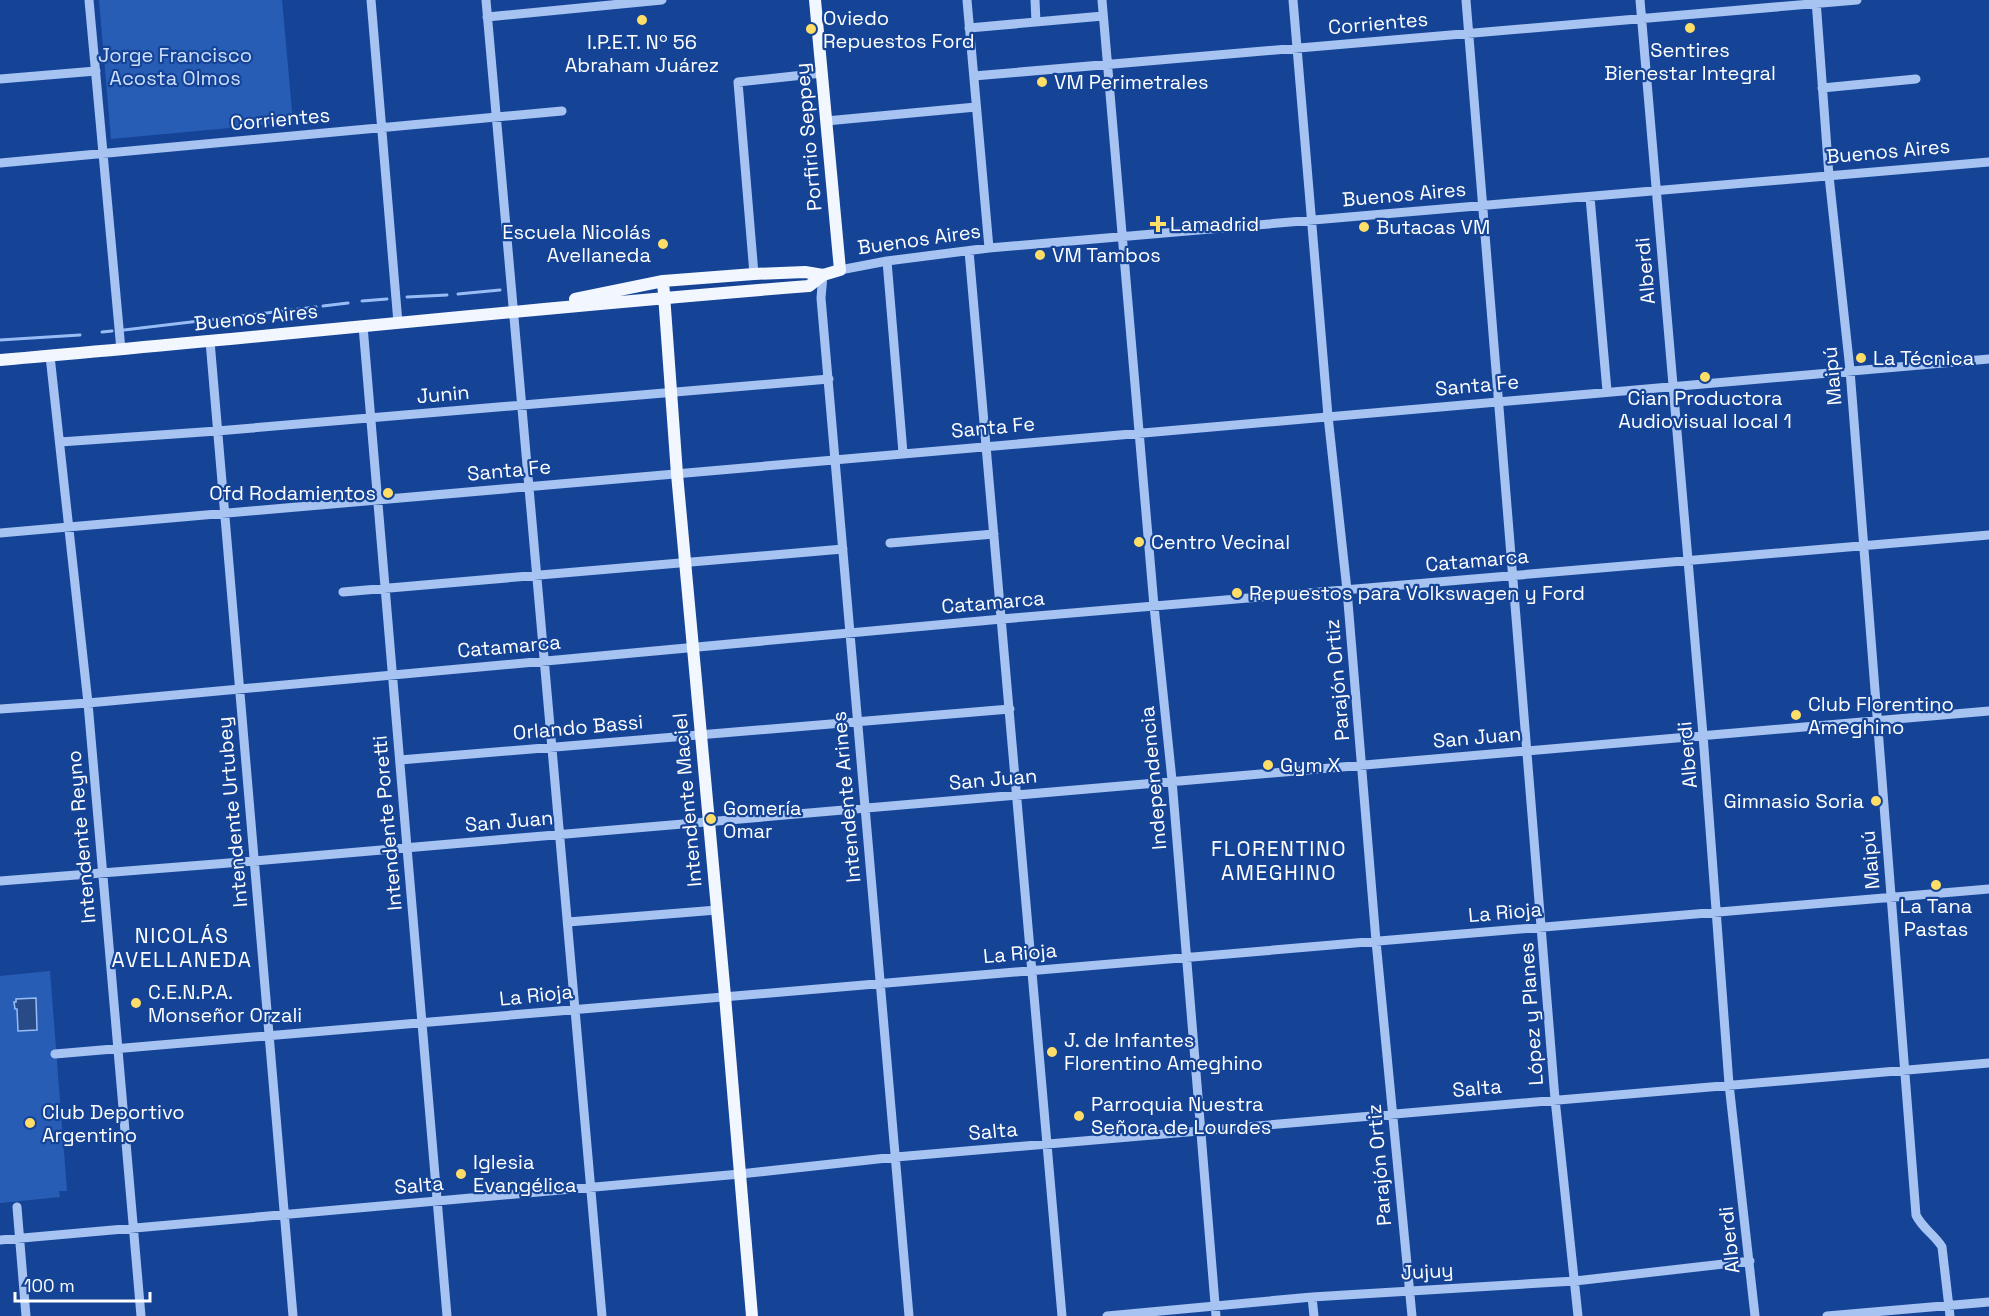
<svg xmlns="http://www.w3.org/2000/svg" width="1989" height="1316" font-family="'Space Grotesk',sans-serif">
<rect width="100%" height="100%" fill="#154497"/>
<!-- green -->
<path fill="#285db6" d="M 99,0 L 282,0 L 293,122 L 111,139 Z
M 50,971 L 67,1191 L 59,1191 L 60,1197 L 0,1203 L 0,976 Z"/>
<!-- water -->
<path fill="#284b88" stroke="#98bdf5" stroke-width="1.5" d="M 36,998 L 37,1030 L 18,1031 L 17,1009 L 15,1009 L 14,1002 L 16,1002 L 16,999 Z"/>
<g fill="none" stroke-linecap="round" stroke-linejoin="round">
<!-- stream -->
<path stroke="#98bdf5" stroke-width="3" d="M 458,294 L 500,290
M 407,297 L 447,295
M 362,301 L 387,299
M 323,306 L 348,303
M 124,330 L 316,307
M 102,332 L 112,331
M 0,340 L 80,335"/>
<!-- minor -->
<path stroke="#a6c3f2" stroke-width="9" d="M 89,0 L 121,350
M 371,0 L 398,323
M 486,0 C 527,438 564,877 602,1316
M 967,0 L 989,248
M 1035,0 L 1036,22
M 1102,0 L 1154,606 L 1172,780 L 1216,1316
M 1293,0 L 1328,416 L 1347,590 L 1376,941 L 1412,1316
M 1466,0 L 1555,1099 L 1578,1316
M 1640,0 L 1703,735 L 1729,1084 L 1755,1316
M 1816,0 L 1829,176 L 1850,370 L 1916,1215 C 1922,1228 1935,1235 1942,1247 L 1950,1316
M 487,17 L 662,0
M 969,28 L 1103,16
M 974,76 L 1857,0
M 0,79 L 96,71
M 1822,88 L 1916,79
M 826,121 L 976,107
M 0,163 L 562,111
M 1590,197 L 1607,391
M 969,251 L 1062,1316
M 887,261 L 903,453
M 840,270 L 887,261 L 989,248 L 1989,162
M 754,274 L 738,82 L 822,73
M 823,275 L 821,298 L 909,1316
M 363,326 C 388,656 421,986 447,1316
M 210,341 L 293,1316
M 50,356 L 88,703 L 141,1316
M 60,442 L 217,431 L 829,379
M 0,533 L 1989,359
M 890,543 L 994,534
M 343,592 L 843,549
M 0,709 L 88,703 L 1002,619 L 1989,535
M 400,760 L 1010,709
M 0,881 L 254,861 L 1989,711
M 568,922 L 717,910
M 55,1054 L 1989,889
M 17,1207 L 26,1316
M 0,1240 L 740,1174 L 896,1157 L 1989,1063
M 1312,1297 L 1314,1316
M 1107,1316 L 1312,1297 L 1575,1281 L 1750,1261
M 1827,1316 L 1989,1302"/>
<!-- major -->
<path stroke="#f1f6ff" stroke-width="12" d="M 663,281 L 677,474 L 725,996 L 752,1316
M 575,299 L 663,281 L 754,274 L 805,272 L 823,275
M 0,360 C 270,337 539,307 809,286 L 823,275 L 840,270 L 815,0"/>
</g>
<!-- markers -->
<g fill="#ffde67" stroke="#154497" stroke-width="2">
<circle cx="642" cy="20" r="6"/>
<circle cx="1690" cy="28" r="6"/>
<circle cx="811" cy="29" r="6"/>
<circle cx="1042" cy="82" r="6"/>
<path d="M1155 215h6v6h6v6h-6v6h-6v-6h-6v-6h6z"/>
<circle cx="1364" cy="227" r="6"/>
<circle cx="663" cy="244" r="6"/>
<circle cx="1040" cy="255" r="6"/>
<circle cx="1861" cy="358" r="6"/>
<circle cx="1705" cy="377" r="6"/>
<circle cx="388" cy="493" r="6"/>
<circle cx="1139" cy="542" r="6"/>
<circle cx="1237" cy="593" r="6"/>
<circle cx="1796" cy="715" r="6"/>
<circle cx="1268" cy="765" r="6"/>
<circle cx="1876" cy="801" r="6"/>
<circle cx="711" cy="819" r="6"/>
<circle cx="1936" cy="885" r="6"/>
<circle cx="136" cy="1003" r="6"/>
<circle cx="1052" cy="1052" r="6"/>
<circle cx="1079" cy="1116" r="6"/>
<circle cx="30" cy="1123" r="6"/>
<circle cx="461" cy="1174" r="6"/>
</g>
<g text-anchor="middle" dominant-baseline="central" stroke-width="4.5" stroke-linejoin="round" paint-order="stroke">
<!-- poi labels -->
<g font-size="20" fill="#fff" stroke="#154497" text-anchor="start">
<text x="823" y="18">Oviedo<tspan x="823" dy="23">Repuestos Ford</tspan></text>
<text x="642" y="42" text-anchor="middle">I.P.E.T. Nº 56<tspan x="642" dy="23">Abraham Juárez</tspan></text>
<text x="1690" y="50" text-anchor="middle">Sentires<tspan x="1690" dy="23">Bienestar Integral</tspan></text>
<text x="1054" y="82">VM Perimetrales</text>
<text x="1170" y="224">Lamadrid</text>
<text x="1376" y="227">Butacas VM</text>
<text x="651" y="232" text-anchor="end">Escuela Nicolás<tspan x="651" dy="23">Avellaneda</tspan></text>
<text x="1052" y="255">VM Tambos</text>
<text x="1873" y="358">La Técnica</text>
<text x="1705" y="398" text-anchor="middle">Cian Productora<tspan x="1705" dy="23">Audiovisual local 1</tspan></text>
<text x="376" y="493" text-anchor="end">Ofd Rodamientos</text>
<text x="1151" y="542">Centro Vecinal</text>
<text x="1249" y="593">Repuestos para Volkswagen y Ford</text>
<text x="1808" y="704">Club Florentino<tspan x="1808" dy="23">Ameghino</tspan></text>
<text x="1280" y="765">Gym X</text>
<text x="1864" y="801" text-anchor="end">Gimnasio Soria</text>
<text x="723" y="808">Gomería<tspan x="723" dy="23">Omar</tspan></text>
<text x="1936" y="906" text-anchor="middle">La Tana<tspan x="1936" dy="23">Pastas</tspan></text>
<text x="148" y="992">C.E.N.P.A.<tspan x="148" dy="23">Monseñor Orzali</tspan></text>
<text x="1064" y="1040">J. de Infantes<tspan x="1064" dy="23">Florentino Ameghino</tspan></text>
<text x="1091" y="1104">Parroquia Nuestra<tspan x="1091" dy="23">Señora de Lourdes</tspan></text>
<text x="42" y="1112">Club Deportivo<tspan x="42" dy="23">Argentino</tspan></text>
<text x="473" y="1162">Iglesia<tspan x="473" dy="23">Evangélica</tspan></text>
</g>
<!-- street labels -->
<g font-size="20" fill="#fff" stroke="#154497">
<text transform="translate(1378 23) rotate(-5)">Corrientes</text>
<text transform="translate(280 119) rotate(-5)">Corrientes</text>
<text transform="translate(808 137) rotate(-95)">Porfirio Seppey</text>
<text transform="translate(1888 151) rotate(-5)">Buenos Aires</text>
<text transform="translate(1404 194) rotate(-5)">Buenos Aires</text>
<text transform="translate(919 239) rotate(-8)">Buenos Aires</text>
<text transform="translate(1645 271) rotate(-95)">Alberdi</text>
<text transform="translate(256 317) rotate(-6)">Buenos Aires</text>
<text transform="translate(1832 376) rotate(-95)">Maipú</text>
<text transform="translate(1477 385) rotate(-5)">Santa Fe</text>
<text transform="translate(443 394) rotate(-5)">Junin</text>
<text transform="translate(993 427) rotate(-5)">Santa Fe</text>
<text transform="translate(509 470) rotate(-5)">Santa Fe</text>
<text transform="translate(1477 560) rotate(-5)">Catamarca</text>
<text transform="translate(993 602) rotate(-5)">Catamarca</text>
<text transform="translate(509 646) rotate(-5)">Catamarca</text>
<text transform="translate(1337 680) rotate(-95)">Parajón Ortiz</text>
<text transform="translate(578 727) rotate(-5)">Orlando Bassi</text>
<text transform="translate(1477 737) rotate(-5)">San Juan</text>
<text transform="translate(1687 755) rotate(-95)">Alberdi</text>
<text transform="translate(1153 778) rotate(-95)">Independencia</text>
<text transform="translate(993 779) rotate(-5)">San Juan</text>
<text transform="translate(846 797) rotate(-95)">Intendente Arines</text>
<text transform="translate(687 800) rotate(-95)">Intendente Maciel</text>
<text transform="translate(232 812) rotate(-95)">Intendente Urtubey</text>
<text transform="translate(509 821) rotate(-5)">San Juan</text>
<text transform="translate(387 823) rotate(-95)">Intendente Poretti</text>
<text transform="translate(81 837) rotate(-95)">Intendente Reyno</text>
<text transform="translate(1870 860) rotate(-95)">Maipú</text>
<text transform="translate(1505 912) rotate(-5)">La Rioja</text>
<text transform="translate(1020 953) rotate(-5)">La Rioja</text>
<text transform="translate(536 995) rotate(-6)">La Rioja</text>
<text transform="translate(1531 1014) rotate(-94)">López y Planes</text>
<text transform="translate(1477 1088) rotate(-5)">Salta</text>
<text transform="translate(993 1131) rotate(-5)">Salta</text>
<text transform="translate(1379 1165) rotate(-95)">Parajón Ortiz</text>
<text transform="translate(419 1185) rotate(-5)">Salta</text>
<text transform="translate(1729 1240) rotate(-96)">Alberdi</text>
<text transform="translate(1427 1271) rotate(-3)">Jujuy</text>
</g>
<!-- park labels -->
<g font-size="20" fill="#cee0fc" stroke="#154497">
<text x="175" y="55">Jorge Francisco<tspan x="175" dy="23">Acosta Olmos</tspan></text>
</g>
<!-- neighbourhood labels -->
<g font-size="21" letter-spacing="1.5" fill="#fff" stroke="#154497">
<text x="1279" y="848">FLORENTINO<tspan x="1279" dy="24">AMEGHINO</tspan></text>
<text x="182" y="935">NICOLÁS<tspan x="182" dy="24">AVELLANEDA</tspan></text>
</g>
</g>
<!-- scale -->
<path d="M15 1292v9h135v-9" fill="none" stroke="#ffffff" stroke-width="3"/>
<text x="24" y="1292" font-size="18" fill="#ffffff" stroke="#154497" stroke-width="4.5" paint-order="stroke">100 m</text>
</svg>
